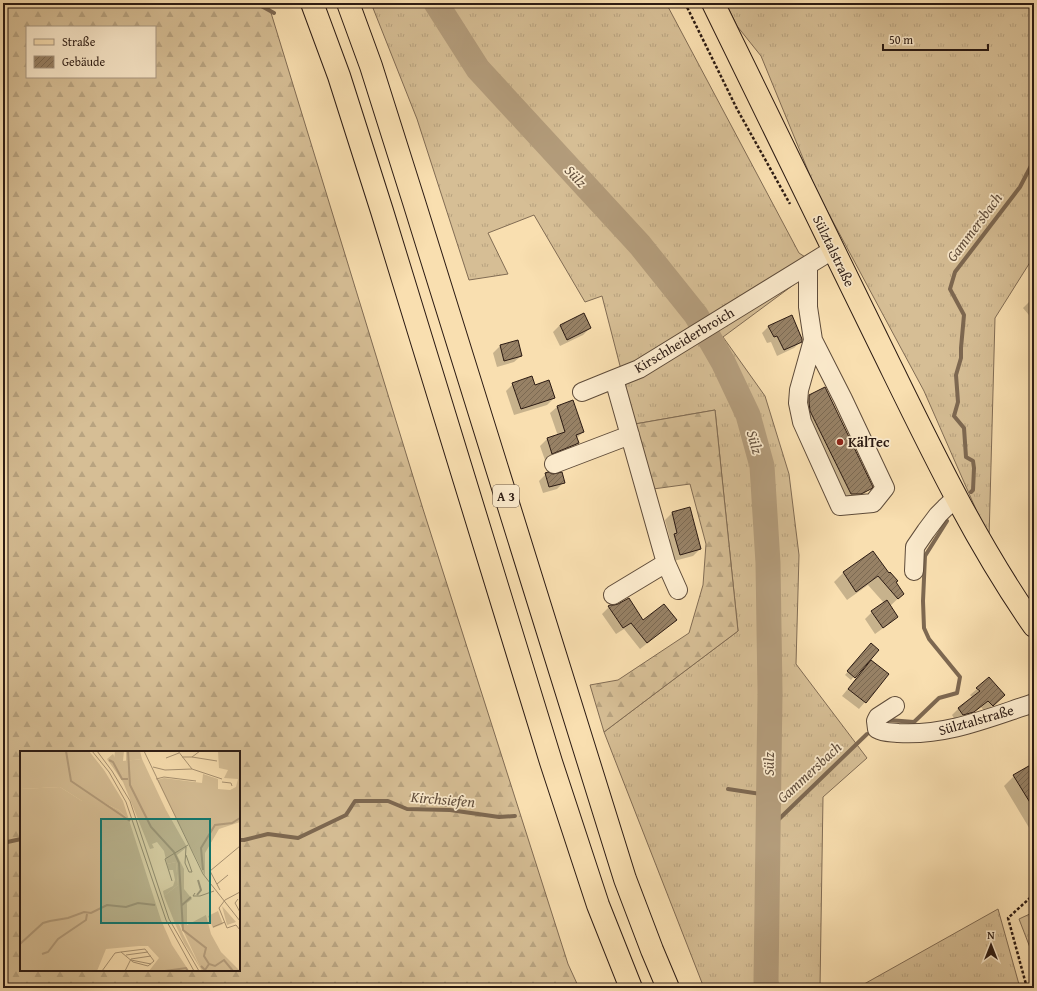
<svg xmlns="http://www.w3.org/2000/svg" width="1037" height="991" font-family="'Gentium Book Plus',serif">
<defs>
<pattern id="grass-tufts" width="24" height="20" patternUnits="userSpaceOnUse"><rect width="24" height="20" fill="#d6be95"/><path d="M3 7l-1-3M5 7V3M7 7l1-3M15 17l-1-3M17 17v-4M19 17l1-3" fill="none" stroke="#b8a380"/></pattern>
<pattern id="forest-firs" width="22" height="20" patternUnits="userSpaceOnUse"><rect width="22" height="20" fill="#d6be95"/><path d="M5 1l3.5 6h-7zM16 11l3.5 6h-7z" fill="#b8a380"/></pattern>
<pattern id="building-hatch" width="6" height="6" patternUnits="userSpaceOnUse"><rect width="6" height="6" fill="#978165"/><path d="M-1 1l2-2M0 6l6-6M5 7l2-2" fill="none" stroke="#7b6952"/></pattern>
</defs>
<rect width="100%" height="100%" fill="#f9dfb0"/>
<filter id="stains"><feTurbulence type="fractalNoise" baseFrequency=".005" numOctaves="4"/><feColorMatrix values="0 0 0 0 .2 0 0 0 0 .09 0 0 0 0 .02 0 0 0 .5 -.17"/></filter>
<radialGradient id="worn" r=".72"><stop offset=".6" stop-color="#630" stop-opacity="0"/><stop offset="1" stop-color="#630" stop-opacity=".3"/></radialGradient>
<!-- grass -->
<path fill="url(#grass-tufts)" stroke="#816c54" d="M 371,3 L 666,3 L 799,253 L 819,266 L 723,337 L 765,396 L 789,474 L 799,555 L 796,664 L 867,758 L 823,797 L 820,988 L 704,988 L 604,732 L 738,631 L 715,410 L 635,424 L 602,296 L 585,302 L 534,215 L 488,233 L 508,274 L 469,280 L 417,119 Z
M 726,3 L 1034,3 L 1034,256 L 995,318 L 989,539 L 924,391 L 816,190 L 761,56 L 737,26 Z
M 998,909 L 1020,988 L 857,988 Z
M 1034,912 L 1034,958 L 1019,919 Z"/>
<!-- forest -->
<path fill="url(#forest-firs)" stroke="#816c54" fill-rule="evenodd" d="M 3,3 L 268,3 L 423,509 L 568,964 L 579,988 L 3,988 ZM 27,27 L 155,27 L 155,77 L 27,77 ZM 21,752 L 239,752 L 239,970 L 21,970 Z
M 715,410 L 738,631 L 604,732 L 590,685 L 618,680 L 689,633 L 703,585 L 706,544 L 690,484 L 653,489 L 635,424 Z"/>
<!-- shadow -->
<path fill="#0003" d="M 1034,297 L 1034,321 L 1023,308 Z
M 583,314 L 590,328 L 583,335 L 560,346 L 553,332 L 560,325 Z
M 769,326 L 801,341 L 794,348 L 777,356 L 771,342 L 767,343 L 762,333 Z
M 518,341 L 521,356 L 514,362 L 497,367 L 493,353 L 500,346 Z
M 513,384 L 534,386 L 554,398 L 547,405 L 514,415 L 506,391 Z
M 810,396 L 872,486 L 856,502 L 846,507 L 796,410 Z
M 573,402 L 583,432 L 576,439 L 578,443 L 571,450 L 545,460 L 540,446 L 547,439 L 558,436 L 550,413 L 557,407 Z
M 546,474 L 564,482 L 557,489 L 543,493 L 539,481 Z
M 689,509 L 700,549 L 693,556 L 674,561 L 668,541 L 670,539 L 665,520 L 672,513 Z
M 873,552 L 903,594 L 890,606 L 897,616 L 890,623 L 875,634 L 865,619 L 872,612 L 884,603 L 868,585 L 847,600 L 834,582 L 843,573 Z
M 609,607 L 643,621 L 669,626 L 640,649 L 624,629 L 616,634 L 602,614 Z
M 868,647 L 863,667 L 864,668 L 871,661 L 887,674 L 865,702 L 859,709 L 842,696 L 860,674 L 858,672 L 851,680 L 845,675 Z
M 977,689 L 997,701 L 985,712 L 981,707 L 966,718 L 956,721 L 952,715 L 959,708 L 973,698 L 970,695 Z
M 1034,764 L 1034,836 L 1004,786 L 1014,776 Z"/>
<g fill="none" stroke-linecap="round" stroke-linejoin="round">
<!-- stream -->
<path stroke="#7d6851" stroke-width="4" d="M 256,3 L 274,13
M 971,492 L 973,490 L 974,468 L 973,461 L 966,457 L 964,428 L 954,416 L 958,402 L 956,375 L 961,358 L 961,348 L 964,315 L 950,289 L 955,272 L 1020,187 L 1034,160
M 886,721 L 889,720 L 914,722 L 939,698 L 957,693 L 958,688 L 960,677 L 929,639 L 924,628 L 923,601 L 925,556 L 947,521
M 728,789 L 768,795
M 768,828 L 777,821 L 867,734
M 239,840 L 244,840 L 268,834 L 298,838 L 346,815 L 355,801 L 388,801 L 407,809 L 450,810 L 499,817 L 515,816
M 3,843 L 21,839"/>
<!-- river -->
<path stroke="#b39c7b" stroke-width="25" d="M 436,3 L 478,69 L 640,245 L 696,315 L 723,362 L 748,415 L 762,466 L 768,563 L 770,693 L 766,981 L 767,988"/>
</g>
<!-- building -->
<path fill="url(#building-hatch)" stroke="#2c1b13" d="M 584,313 L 591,328 L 567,340 L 560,325 Z
M 792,315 L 802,339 L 802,342 L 784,350 L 777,336 L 774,337 L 768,326 Z
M 518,340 L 522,356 L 504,361 L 500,345 Z
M 532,376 L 535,385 L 549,380 L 555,398 L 521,409 L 512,383 Z
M 825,387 L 873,487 L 871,489 L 861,494 L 851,494 L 810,411 L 809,402 L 809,395 Z
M 573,400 L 584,432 L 576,435 L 579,443 L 552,454 L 547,438 L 565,432 L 557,406 Z
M 548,472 L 553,474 L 562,472 L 565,483 L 549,487 L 545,473 Z
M 690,507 L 701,549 L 680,555 L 674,534 L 677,533 L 672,512 Z
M 873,551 L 889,573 L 890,572 L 898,581 L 896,582 L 904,594 L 898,599 L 878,576 L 856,592 L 843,572 Z
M 629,598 L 643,620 L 664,604 L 677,620 L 647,643 L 631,623 L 623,628 L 608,606 L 610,605 L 614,605 L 618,604 Z
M 887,600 L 898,617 L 883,628 L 871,611 Z
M 871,643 L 879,650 L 855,678 L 847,671 Z
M 871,660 L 889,674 L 866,703 L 848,689 Z
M 989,677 L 1005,695 L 993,706 L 988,701 L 974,712 L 963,715 L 958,708 L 980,691 L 976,688 Z
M 1034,763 L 1034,809 L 1013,775 Z"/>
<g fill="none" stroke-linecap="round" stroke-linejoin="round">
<!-- minor casing -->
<g stroke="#5f4c3a" stroke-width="20">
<path id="minor" d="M 808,265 L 808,307 L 813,340 L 799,390 L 798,403 L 802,422 L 840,506 L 873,503 L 885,488 L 843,399 L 813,340
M 582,392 L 614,379
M 554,464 L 630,435
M 914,571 L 915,547 L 926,531 L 938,515 L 945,508 L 956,498
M 678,590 L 666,563 L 614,379 L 639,369 L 834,249
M 613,595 L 666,563
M 895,706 L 878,717 L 876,721 L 877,729 C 884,733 890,732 898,733 C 947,736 988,718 1034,703"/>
</g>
<!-- major casing -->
<g stroke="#2c1b13" stroke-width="24">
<path id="major" d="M 713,3 C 769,119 827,235 883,351 C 929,445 974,540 1034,626"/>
</g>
<!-- highway casing -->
<g stroke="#2c1b13" stroke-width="24">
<path id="highway" d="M 312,3 L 339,76 L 382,211 L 551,762 L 598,905 L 631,988
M 348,3 L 371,66 L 414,202 L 625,879 L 652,950 L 668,988"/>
</g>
<!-- path -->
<path stroke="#2c1b13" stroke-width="2.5" stroke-dasharray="3 2" stroke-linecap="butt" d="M 685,3 L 737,109 L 790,204
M 1027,988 L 1008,918 L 1031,897 L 1034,897"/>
<!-- minor -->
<use href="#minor" stroke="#fbeacc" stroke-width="18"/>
<!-- major -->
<use href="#major" stroke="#f9dfb0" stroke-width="22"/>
<!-- highway -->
<use href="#highway" stroke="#f9dfb0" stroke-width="22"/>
</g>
<!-- markers -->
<circle fill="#8f2418" stroke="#fbeacc" stroke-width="1.5" cx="840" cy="442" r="4"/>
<g text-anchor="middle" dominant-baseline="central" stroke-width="3.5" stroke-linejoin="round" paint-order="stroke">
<!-- shield labels -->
<rect fill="#fbeacc" stroke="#6a594a" stroke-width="1" x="493" y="485" width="26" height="22" rx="3"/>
<g font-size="13" font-weight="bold" fill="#2c1b13">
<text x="506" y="496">A 3</text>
</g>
<!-- street labels -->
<g font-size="14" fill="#2c1b13" stroke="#fbeacc">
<text transform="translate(834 251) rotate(64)">Sülztalstraße</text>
<text transform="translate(684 340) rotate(-31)">Kirschheiderbroich</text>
<text transform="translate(976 720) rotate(-16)">Sülztalstraße</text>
</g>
<!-- poi labels -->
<g font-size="14" font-weight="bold" fill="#2c1b13" stroke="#fbeacc" text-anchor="start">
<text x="848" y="442">KälTec</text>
</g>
<!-- water labels -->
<g font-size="15" font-style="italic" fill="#624f3d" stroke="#fbeacc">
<text transform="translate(576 176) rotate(47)">Sülz</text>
<text transform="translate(974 227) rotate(-53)">Gammersbach</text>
<text transform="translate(755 442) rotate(74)">Sülz</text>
<text transform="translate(768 764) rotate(-90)">Sülz</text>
<text transform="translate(809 772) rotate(-43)">Gammersbach</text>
<text transform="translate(443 799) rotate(5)">Kirchsiefen</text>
</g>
</g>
<!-- overview -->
<g transform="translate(20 751)">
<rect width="220" height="220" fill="#f9dfb0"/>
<path d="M 0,0 L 69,0 L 84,19 L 103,50 L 109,69 L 99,59 L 80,50 L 62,50 L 40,36 L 0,38 ZM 95,0 L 104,0 L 103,10 L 122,8 L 146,59 L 167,96 L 157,104 L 164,118 L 164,138 L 172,148 L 167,152 L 167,174 L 186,164 L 191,183 L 201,201 L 220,220 L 182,220 L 160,173 L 156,175 L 144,145 L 158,134 L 156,111 L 147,113 L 144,100 L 137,91 L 132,93 L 134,97 L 130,98 L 103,31 L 103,23 L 94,9 ZM 198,0 L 220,0 L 220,71 L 199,78 L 185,102 L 185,125 L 137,29 L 144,27 L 182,32 L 183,23 L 198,28 L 198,38 L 210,39 L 216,36 L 218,28 L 204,27 L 208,19 L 199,17 ZM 202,155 L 216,171 L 207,174 ZM 198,160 L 203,173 L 193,177 L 188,165 Z" fill="#d6be95"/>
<path d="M 106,0 L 120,0 L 122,8 L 106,10 ZM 93,3 L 103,23 L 103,31 L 87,8 ZM 40,36 L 62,50 L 80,50 L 99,59 L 109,69 L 141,169 L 152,194 L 169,220 L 129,220 L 139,207 L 128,195 L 119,195 L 86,198 L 77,220 L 0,220 L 0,38 ZM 156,111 L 158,134 L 144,145 L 143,140 L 153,135 L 155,129 L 153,119 L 149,119 L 147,113 ZM 159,173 L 163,183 L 182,220 L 164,192 L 156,175 Z" fill="#d6be95"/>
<path fill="none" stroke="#b39c7b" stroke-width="2" d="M 46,0 L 51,30 L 110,70M 108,0 L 110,34 L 131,76 L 154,101 L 159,112 L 163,179 L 186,197 L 184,205 L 189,213 L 195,215 L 204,209 L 213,220M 89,9 L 93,11 L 102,28 L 108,28M 183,119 L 181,97 L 195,74 L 212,72 L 220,67M 177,144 L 181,139 L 178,129M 161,155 L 171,146M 0,193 L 23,172 L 30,170 L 48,167 L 64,161 L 71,162 L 87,154 L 106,156 L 118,152 L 135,154M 22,203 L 28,201 L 38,188 L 66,169 L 67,163M 181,215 L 185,219 L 189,213M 145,220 L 166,217 L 168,220"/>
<path fill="none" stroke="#a79171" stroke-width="1" d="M 72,0 L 89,21 L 106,51 L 146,169 L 174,220M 77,0 L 92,20 L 110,50 L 149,168 L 179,220M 124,0 L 183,123 L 220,170M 158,0 L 172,18M 162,6 L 172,6 L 180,0M 172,6 L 197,10M 146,7 L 159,2M 133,16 L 145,19 L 172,18 L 202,28M 136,28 L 144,26 L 176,30M 202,31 L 211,32 L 212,35M 166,96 L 165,112 L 169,121 L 172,121 L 166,104M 152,130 L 145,108 L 168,94M 197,133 L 208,124M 200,139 L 190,120 L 220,95M 220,141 L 205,149 L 199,157 L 207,177 L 216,174 L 220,179M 175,142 L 173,145 L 180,145 L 194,140M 218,148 L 215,152 L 220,161M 193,176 L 205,171M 106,204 L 128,201M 111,209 L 131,213M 82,220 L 95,202 L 101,201 L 113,211 L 128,215 L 134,210 L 125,198 L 101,201M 105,220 L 111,208 L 131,205"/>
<path fill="#0f766e" fill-opacity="0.15" stroke="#0f766e" stroke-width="2" d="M 81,68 L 190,68 L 190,172 L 81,172 Z"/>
<rect width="220" height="220" fill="none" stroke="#2c1b13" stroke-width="2"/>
</g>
<!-- margin -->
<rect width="1037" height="991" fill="none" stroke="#f9dfb0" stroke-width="16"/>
<rect x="4" y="4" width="1029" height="983" fill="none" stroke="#2c1b13" stroke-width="2"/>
<rect x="8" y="8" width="1021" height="975" fill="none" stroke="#2c1b13"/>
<!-- legend -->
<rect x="26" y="26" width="130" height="52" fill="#fbeacc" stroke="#a89782"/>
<rect x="34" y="39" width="20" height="6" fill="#f9dfb0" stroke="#a89782"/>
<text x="62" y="46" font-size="12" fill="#2c1b13">Straße</text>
<rect x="34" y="56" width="20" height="12" fill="url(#building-hatch)" stroke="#a89782"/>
<text x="62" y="66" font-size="12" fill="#2c1b13">Gebäude</text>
<!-- north arrow -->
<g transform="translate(991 945)" stroke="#fbeacc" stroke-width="3" paint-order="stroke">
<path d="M0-3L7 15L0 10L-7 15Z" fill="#2c1b13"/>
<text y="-6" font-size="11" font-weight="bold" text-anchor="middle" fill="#2c1b13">N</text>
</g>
<!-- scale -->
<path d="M883 44v6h105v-6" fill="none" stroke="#2c1b13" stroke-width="2"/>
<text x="889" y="44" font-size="12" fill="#2c1b13" stroke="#fbeacc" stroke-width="3" paint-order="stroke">50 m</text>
<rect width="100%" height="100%" filter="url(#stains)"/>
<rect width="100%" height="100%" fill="url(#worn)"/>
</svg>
